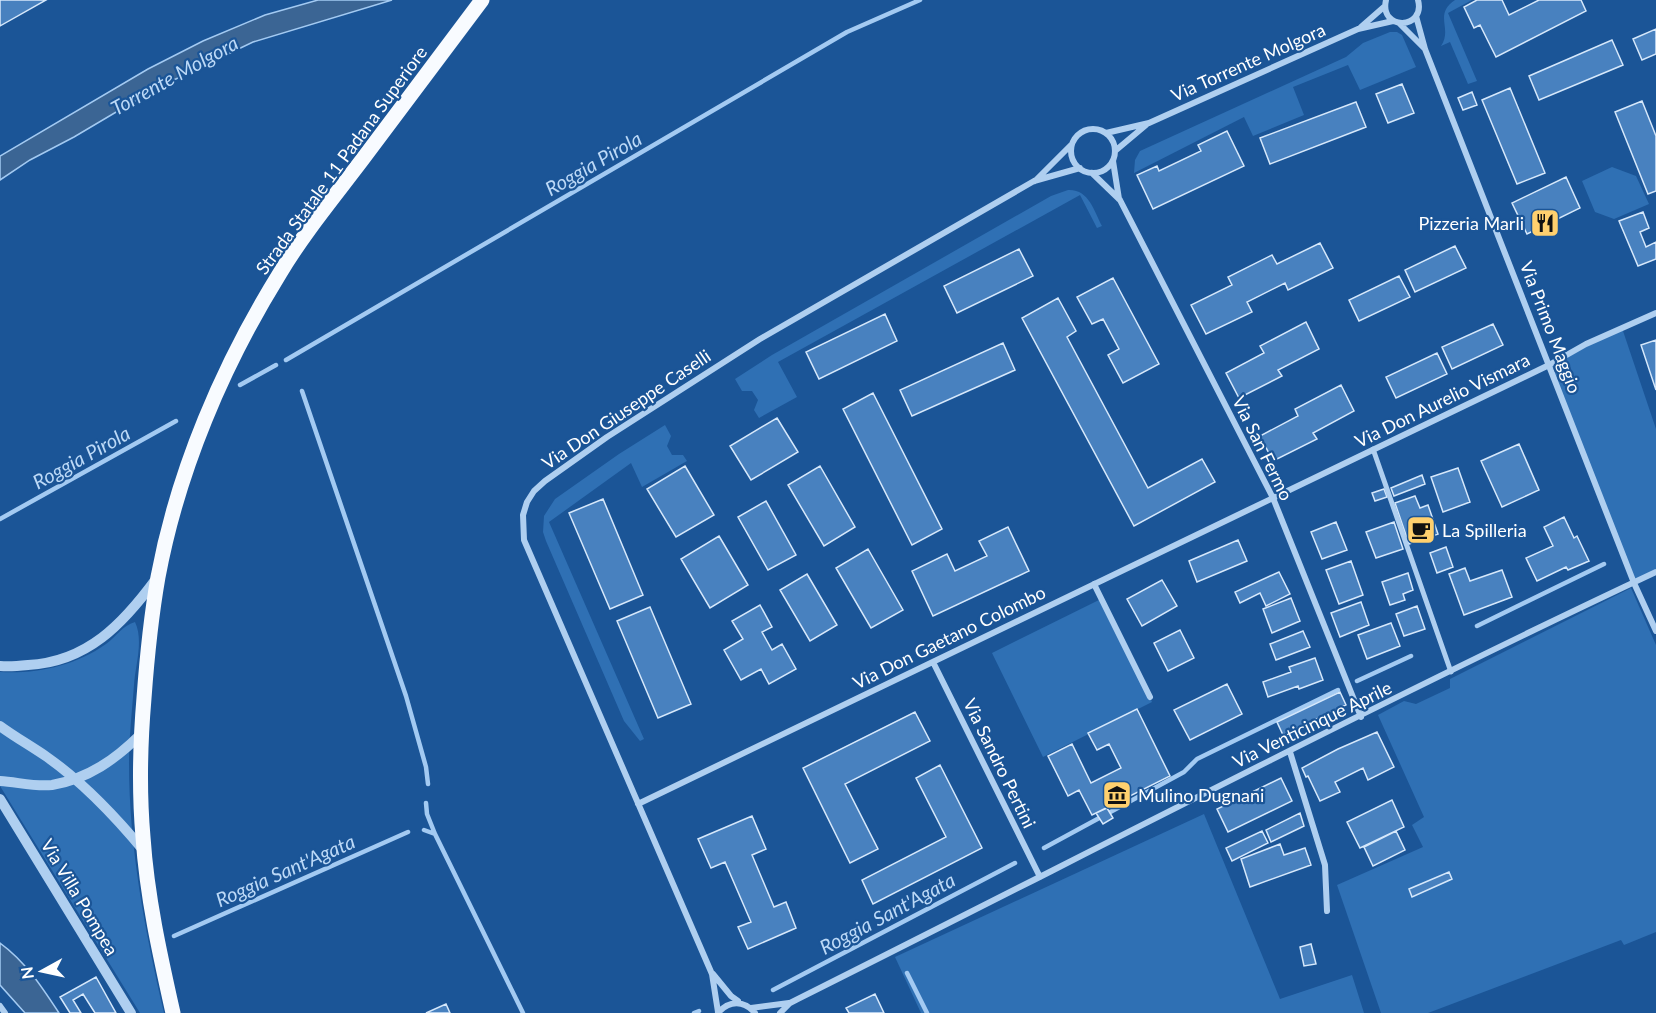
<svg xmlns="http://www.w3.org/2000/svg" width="1656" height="1013" font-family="Lato,sans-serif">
<rect width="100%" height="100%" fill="#1b5597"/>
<!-- green -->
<path fill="#2f70b4" d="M 1455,0 L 1472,0 L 1448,13 L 1477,81 L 1468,84 L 1450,42 L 1441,46 C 1453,28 1433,15 1455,0 Z
M 1390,32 L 1397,32 L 1402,35 L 1416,67 L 1360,90 L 1348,65 L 1293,87 L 1304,115 L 1253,136 L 1244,117 L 1134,173 L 1135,160 L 1140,151 L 1346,57 L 1363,43 Z
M 1612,167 L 1636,176 L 1649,204 L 1614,219 L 1595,212 L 1582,181 Z
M 1068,190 C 1089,189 1094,211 1102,226 L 1097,228 L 1080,195 L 778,362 L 797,397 L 759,418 L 754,410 L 758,400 L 752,391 L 742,391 L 735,379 L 772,355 L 1051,196 Z
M 1622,328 L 1656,429 L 1656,571 L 1634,582 L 1550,366 Z
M 665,425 L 671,436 L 667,446 L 672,455 L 683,455 L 687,461 L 642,487 L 631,463 L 549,522 L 644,739 L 640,741 L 624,721 L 546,541 L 543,532 L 544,516 L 555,499 L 619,454 Z
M 1631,588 L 1656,645 L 1656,932 L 1624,945 L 1621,940 L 1428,1013 L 1381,1013 L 1337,885 L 1423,847 L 1412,825 L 1424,817 L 1378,715 L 1404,701 L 1416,704 L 1450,688 L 1450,679 Z
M 1101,599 L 1152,702 L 1043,757 L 992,653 Z
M 135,622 C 144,641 135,666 134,685 C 132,711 129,738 129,763 C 129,848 145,931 164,1013 L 140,1013 L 0,786 L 0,672 C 37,674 75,666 106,644 C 117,636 122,626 135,622 Z
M 1204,814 L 1280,999 L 1352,975 L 1364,1013 L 921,1013 L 895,957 Z"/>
<!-- water -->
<path fill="#3b6594" stroke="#a3caf2" stroke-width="1.5" d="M 318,0 L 392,0 L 253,42 L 155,89 L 74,137 L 30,160 L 0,180 L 0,156 L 148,69 L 203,41 L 265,15 Z
M 0,943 C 25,961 42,987 59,1013 L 25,1013 L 0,985 Z"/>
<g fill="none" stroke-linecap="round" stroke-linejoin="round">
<!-- stream -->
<path stroke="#a3caf2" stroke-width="4.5" d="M 286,360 L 847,32 L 920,0
M 240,385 L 276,365
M 302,391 L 406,696 L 426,767 L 428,784
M 0,519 L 176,421
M 1477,626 L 1604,564
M 1357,681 L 1411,656
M 426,803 L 427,814 L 435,834
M 424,830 L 435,834 L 523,1013
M 1044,848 L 1184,772 L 1197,759 L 1338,690
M 174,936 L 408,832
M 907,973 L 927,1013
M 773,990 L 1015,863
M 694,1013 L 699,1011"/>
</g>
<!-- building -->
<path fill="#4881bf" stroke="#d6e8fb" stroke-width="1.5" d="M 0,0 L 46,0 L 0,26 Z
M 1477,0 L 1502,0 L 1509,15 L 1539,0 L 1581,0 L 1586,11 L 1496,57 L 1480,25 L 1474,28 L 1464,7 Z
M 1656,29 L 1656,54 L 1642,60 L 1633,39 Z
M 1612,40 L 1623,65 L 1539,100 L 1529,76 Z
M 1402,84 L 1414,113 L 1388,123 L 1376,94 Z
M 1510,88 L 1545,173 L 1517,184 L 1482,100 Z
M 1472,92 L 1477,105 L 1463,110 L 1458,98 Z
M 1642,101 L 1656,136 L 1656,191 L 1648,194 L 1615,112 Z
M 1356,102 L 1366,127 L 1270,164 L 1260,138 Z
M 1227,131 L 1244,166 L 1153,209 L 1137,175 L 1157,166 L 1159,171 L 1201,151 L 1198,145 Z
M 1566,177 L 1580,208 L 1527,234 L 1512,203 Z
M 1643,212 L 1649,228 L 1640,232 L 1646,247 L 1656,242 L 1656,259 L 1638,266 L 1619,221 Z
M 1320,243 L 1333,268 L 1288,290 L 1285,283 L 1247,302 L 1252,312 L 1206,334 L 1191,305 L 1232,285 L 1228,277 L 1272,255 L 1277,264 Z
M 1455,246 L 1466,268 L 1415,292 L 1405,270 Z
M 1019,249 L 1033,276 L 957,313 L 944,286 Z
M 1399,276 L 1410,297 L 1359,321 L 1349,300 Z
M 1113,278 L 1159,364 L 1123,383 L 1108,355 L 1119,349 L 1103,319 L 1092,324 L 1077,297 Z
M 1058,298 L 1076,331 L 1067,337 L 1148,488 L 1202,459 L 1215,482 L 1134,526 L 1022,318 Z
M 885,314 L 897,341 L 819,379 L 806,352 Z
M 1306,322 L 1319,349 L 1278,370 L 1282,376 L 1239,398 L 1226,373 L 1264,353 L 1260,346 Z
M 1493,324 L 1503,345 L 1452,369 L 1442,347 Z
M 1656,340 L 1656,390 L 1641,345 Z
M 1003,343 L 1015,370 L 912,416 L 900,390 Z
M 1437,353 L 1447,374 L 1396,398 L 1386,377 Z
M 1341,385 L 1354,411 L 1313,433 L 1317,439 L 1273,461 L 1260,436 L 1298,416 L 1295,409 Z
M 873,393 L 942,529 L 912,545 L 843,409 Z
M 777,418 L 798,452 L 751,480 L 730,446 Z
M 1519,444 L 1539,490 L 1502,507 L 1481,461 Z
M 685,466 L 714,515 L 676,537 L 647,489 Z
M 820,466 L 855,527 L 824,546 L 788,485 Z
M 1458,468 L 1470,502 L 1443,512 L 1431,477 Z
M 1422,475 L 1425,484 L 1394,496 L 1391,488 Z
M 1384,489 L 1387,497 L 1375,501 L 1372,493 Z
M 1415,496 L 1420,508 L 1428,505 L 1438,534 L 1409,544 L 1395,503 Z
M 603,499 L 643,595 L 610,609 L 569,513 Z
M 766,501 L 796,555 L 768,570 L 738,517 Z
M 1564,517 L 1574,538 L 1577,536 L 1589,561 L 1568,570 L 1566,567 L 1537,581 L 1526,558 L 1553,546 L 1544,527 Z
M 1336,522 L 1347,550 L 1322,559 L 1311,532 Z
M 1394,522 L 1403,549 L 1376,558 L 1366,532 Z
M 1008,527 L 1029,571 L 933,616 L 912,571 L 947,554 L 955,571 L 987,556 L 979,541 Z
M 719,536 L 748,585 L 710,608 L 681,559 Z
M 1238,540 L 1247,561 L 1197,582 L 1189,561 Z
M 1446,547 L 1453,567 L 1437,573 L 1430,553 Z
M 868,549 L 903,610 L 871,628 L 836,568 Z
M 1351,561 L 1363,595 L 1339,604 L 1326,570 Z
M 1465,568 L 1470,581 L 1502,570 L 1512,597 L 1464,615 L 1449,574 Z
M 1279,572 L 1290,594 L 1266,606 L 1260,593 L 1240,603 L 1235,592 Z
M 1408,573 L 1413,590 L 1403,594 L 1405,600 L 1390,605 L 1382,582 Z
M 807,574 L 837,625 L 810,641 L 780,590 Z
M 1162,580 L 1177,606 L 1142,626 L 1127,599 Z
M 1291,598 L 1300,621 L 1272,633 L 1263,609 Z
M 1361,602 L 1369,625 L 1340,637 L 1331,613 Z
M 760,605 L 772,627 L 762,632 L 772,650 L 782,644 L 796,669 L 769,684 L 761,669 L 741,680 L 724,650 L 743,639 L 732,621 Z
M 1417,606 L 1425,629 L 1404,636 L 1396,614 Z
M 650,607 L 691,704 L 658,718 L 617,621 Z
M 1391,623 L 1400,646 L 1367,659 L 1358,635 Z
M 1180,630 L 1194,658 L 1168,671 L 1154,643 Z
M 1303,631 L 1310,647 L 1276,660 L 1270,644 Z
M 1315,658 L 1323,680 L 1299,689 L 1298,686 L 1268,697 L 1263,682 L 1291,672 L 1289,667 Z
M 1227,684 L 1242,714 L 1190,740 L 1174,710 Z
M 1340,692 L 1346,705 L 1283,735 L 1277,722 Z
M 1137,709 L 1170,776 L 1092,815 L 1079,790 L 1068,796 L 1048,756 L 1072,744 L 1091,783 L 1121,768 L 1109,744 L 1097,750 L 1088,733 Z
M 915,712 L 930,741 L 845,784 L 878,849 L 850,863 L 803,768 Z
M 1377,732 L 1394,767 L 1368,780 L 1363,768 L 1335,782 L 1340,792 L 1320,801 L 1308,776 L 1306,777 L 1302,768 L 1338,749 Z
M 940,765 L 982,848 L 873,904 L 862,880 L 946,837 L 916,778 Z
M 1281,778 L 1292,801 L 1228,832 L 1217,809 Z
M 1392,800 L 1404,827 L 1360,848 L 1347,822 Z
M 1107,808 L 1113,818 L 1103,824 L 1096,813 Z
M 1300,813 L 1304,826 L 1271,842 L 1266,830 Z
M 752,816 L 766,849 L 752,855 L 774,907 L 786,902 L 796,928 L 748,949 L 738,927 L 751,922 L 725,862 L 711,868 L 698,839 Z
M 1262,831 L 1268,843 L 1232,861 L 1226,848 Z
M 1396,831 L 1405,850 L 1373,866 L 1364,847 Z
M 1280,844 L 1284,855 L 1305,848 L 1311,865 L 1250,887 L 1241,859 Z
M 1449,872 L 1452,879 L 1412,897 L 1409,889 Z
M 1311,944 L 1316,964 L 1304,966 L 1300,947 Z
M 96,977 L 116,1013 L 95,1013 L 83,994 L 73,1000 L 81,1013 L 70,1013 L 60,997 Z
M 875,994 L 884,1013 L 849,1013 L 846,1008 Z
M 446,1004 L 450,1013 L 426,1013 Z"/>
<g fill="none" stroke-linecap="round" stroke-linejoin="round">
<!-- pedestrian -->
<path stroke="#afcff0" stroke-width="5" d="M 1373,449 L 1451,672"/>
<!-- minor -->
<path stroke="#afcff0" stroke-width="6" d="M 1386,0 C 1379,31 1426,30 1418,0
M 1416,16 L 1425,49 L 1634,583 L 1656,631
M 1399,23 L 1425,49
M 1361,27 L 1385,6
M1071 151a22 22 0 1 1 44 0a22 22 0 1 1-44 0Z
M 1106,133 L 1149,123 L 1358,29 L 1393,21
M 1115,151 L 1146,125
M 1113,161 L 1119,199
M 1092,173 L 1120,200 L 1273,498 L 1361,717
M 1035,181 L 1072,144
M 1094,584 L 1150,697
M 933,662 L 1040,877
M 1290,752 L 1325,865 L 1327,911
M 638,804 L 1549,365 L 1586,344 L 1656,313
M 713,974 L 731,996 L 738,1001
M 0,1006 L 5,1013
M 751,1008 L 789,1003
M 718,1012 L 712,974 L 524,540 L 523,515 L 527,502 L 534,491 L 545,481 L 607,437 L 760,339 L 1034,181 L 1080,168
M 718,1013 C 729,1000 744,1000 755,1013
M 780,1013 L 790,1003 C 1078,859 1364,709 1656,572"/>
<!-- tertiary -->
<path stroke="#afcff0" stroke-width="10" d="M 0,666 C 9,667 19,666 28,665 C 87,662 123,624 156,579
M 0,726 C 15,737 31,746 47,757 C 84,783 115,816 144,851
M 0,781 C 17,782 35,787 52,785 C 88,779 116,759 141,734
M 0,799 L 131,1013"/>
<!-- primary -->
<path stroke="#f8fbff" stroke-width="15" d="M 173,1013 C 160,955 147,897 143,837 C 139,791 140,745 144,698 C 147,657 151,617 158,577 C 178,470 223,365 280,273 C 304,233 334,197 362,160 C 402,107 442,53 482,0"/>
</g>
<!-- icons -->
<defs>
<g id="restaurant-square" transform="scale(1.5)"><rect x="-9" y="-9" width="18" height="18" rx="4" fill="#ffd06e" stroke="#1b5597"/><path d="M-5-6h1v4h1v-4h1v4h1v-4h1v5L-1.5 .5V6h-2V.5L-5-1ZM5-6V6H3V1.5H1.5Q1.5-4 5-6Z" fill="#111"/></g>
<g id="cafe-square" transform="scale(1.5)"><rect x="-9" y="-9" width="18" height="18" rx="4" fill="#ffd06e" stroke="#1b5597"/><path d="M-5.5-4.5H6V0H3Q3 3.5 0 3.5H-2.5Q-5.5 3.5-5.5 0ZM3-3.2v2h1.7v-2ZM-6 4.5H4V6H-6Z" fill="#111"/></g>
<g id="museum-square" transform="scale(1.5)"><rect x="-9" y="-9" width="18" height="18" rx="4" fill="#ffd06e" stroke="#1b5597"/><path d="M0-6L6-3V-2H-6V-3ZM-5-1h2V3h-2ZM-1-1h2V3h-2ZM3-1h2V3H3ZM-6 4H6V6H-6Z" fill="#111"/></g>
</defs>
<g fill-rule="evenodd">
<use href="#restaurant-square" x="1545" y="223"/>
<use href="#cafe-square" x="1421" y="530"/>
<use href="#museum-square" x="1117" y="795"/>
</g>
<g text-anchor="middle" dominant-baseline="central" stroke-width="4.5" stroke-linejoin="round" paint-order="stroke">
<!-- street labels -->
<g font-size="18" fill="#fff" stroke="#1b5597">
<text transform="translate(1248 62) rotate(-24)">Via Torrente Molgora</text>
<text transform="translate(341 160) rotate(-54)">Strada Statale 11 Padana Superiore</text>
<text transform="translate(1551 327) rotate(69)">Via Primo Maggio</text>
<text transform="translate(1442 400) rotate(-26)">Via Don Aurelio Vismara</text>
<text transform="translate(626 409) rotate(-34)">Via Don Giuseppe Caselli</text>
<text transform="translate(1263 448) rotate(64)">Via San Fermo</text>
<text transform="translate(949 637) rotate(-26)">Via Don Gaetano Colombo</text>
<text transform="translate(1312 724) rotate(-26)">Via Venticinque Aprile</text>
<text transform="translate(1000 763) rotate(64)">Via Sandro Pertini</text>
<text transform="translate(80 897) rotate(59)">Via Villa Pompea</text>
</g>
<!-- poi labels -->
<g font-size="18" fill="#fff" stroke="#1b5597" text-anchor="start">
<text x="1524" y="223" text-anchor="end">Pizzeria Marli</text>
<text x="1442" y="530">La Spilleria</text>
<text x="1138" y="795">Mulino Dugnani</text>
</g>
<!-- water labels -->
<g font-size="20" font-style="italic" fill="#bcd9f7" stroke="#1b5597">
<text transform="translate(174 75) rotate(-29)">Torrente Molgora</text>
<text transform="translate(593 163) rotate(-30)">Roggia Pirola</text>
<text transform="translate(81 457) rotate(-29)">Roggia Pirola</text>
<text transform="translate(285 870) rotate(-24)">Roggia Sant'Agata</text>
<text transform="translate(887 913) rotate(-28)">Roggia Sant'Agata</text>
</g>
</g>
<!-- north arrow -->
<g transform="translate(42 971) rotate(262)" stroke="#1b5597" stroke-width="4.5" paint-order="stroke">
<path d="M0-4.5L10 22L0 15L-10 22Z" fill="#ffffff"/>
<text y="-9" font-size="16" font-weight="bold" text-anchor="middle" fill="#ffffff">N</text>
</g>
</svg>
